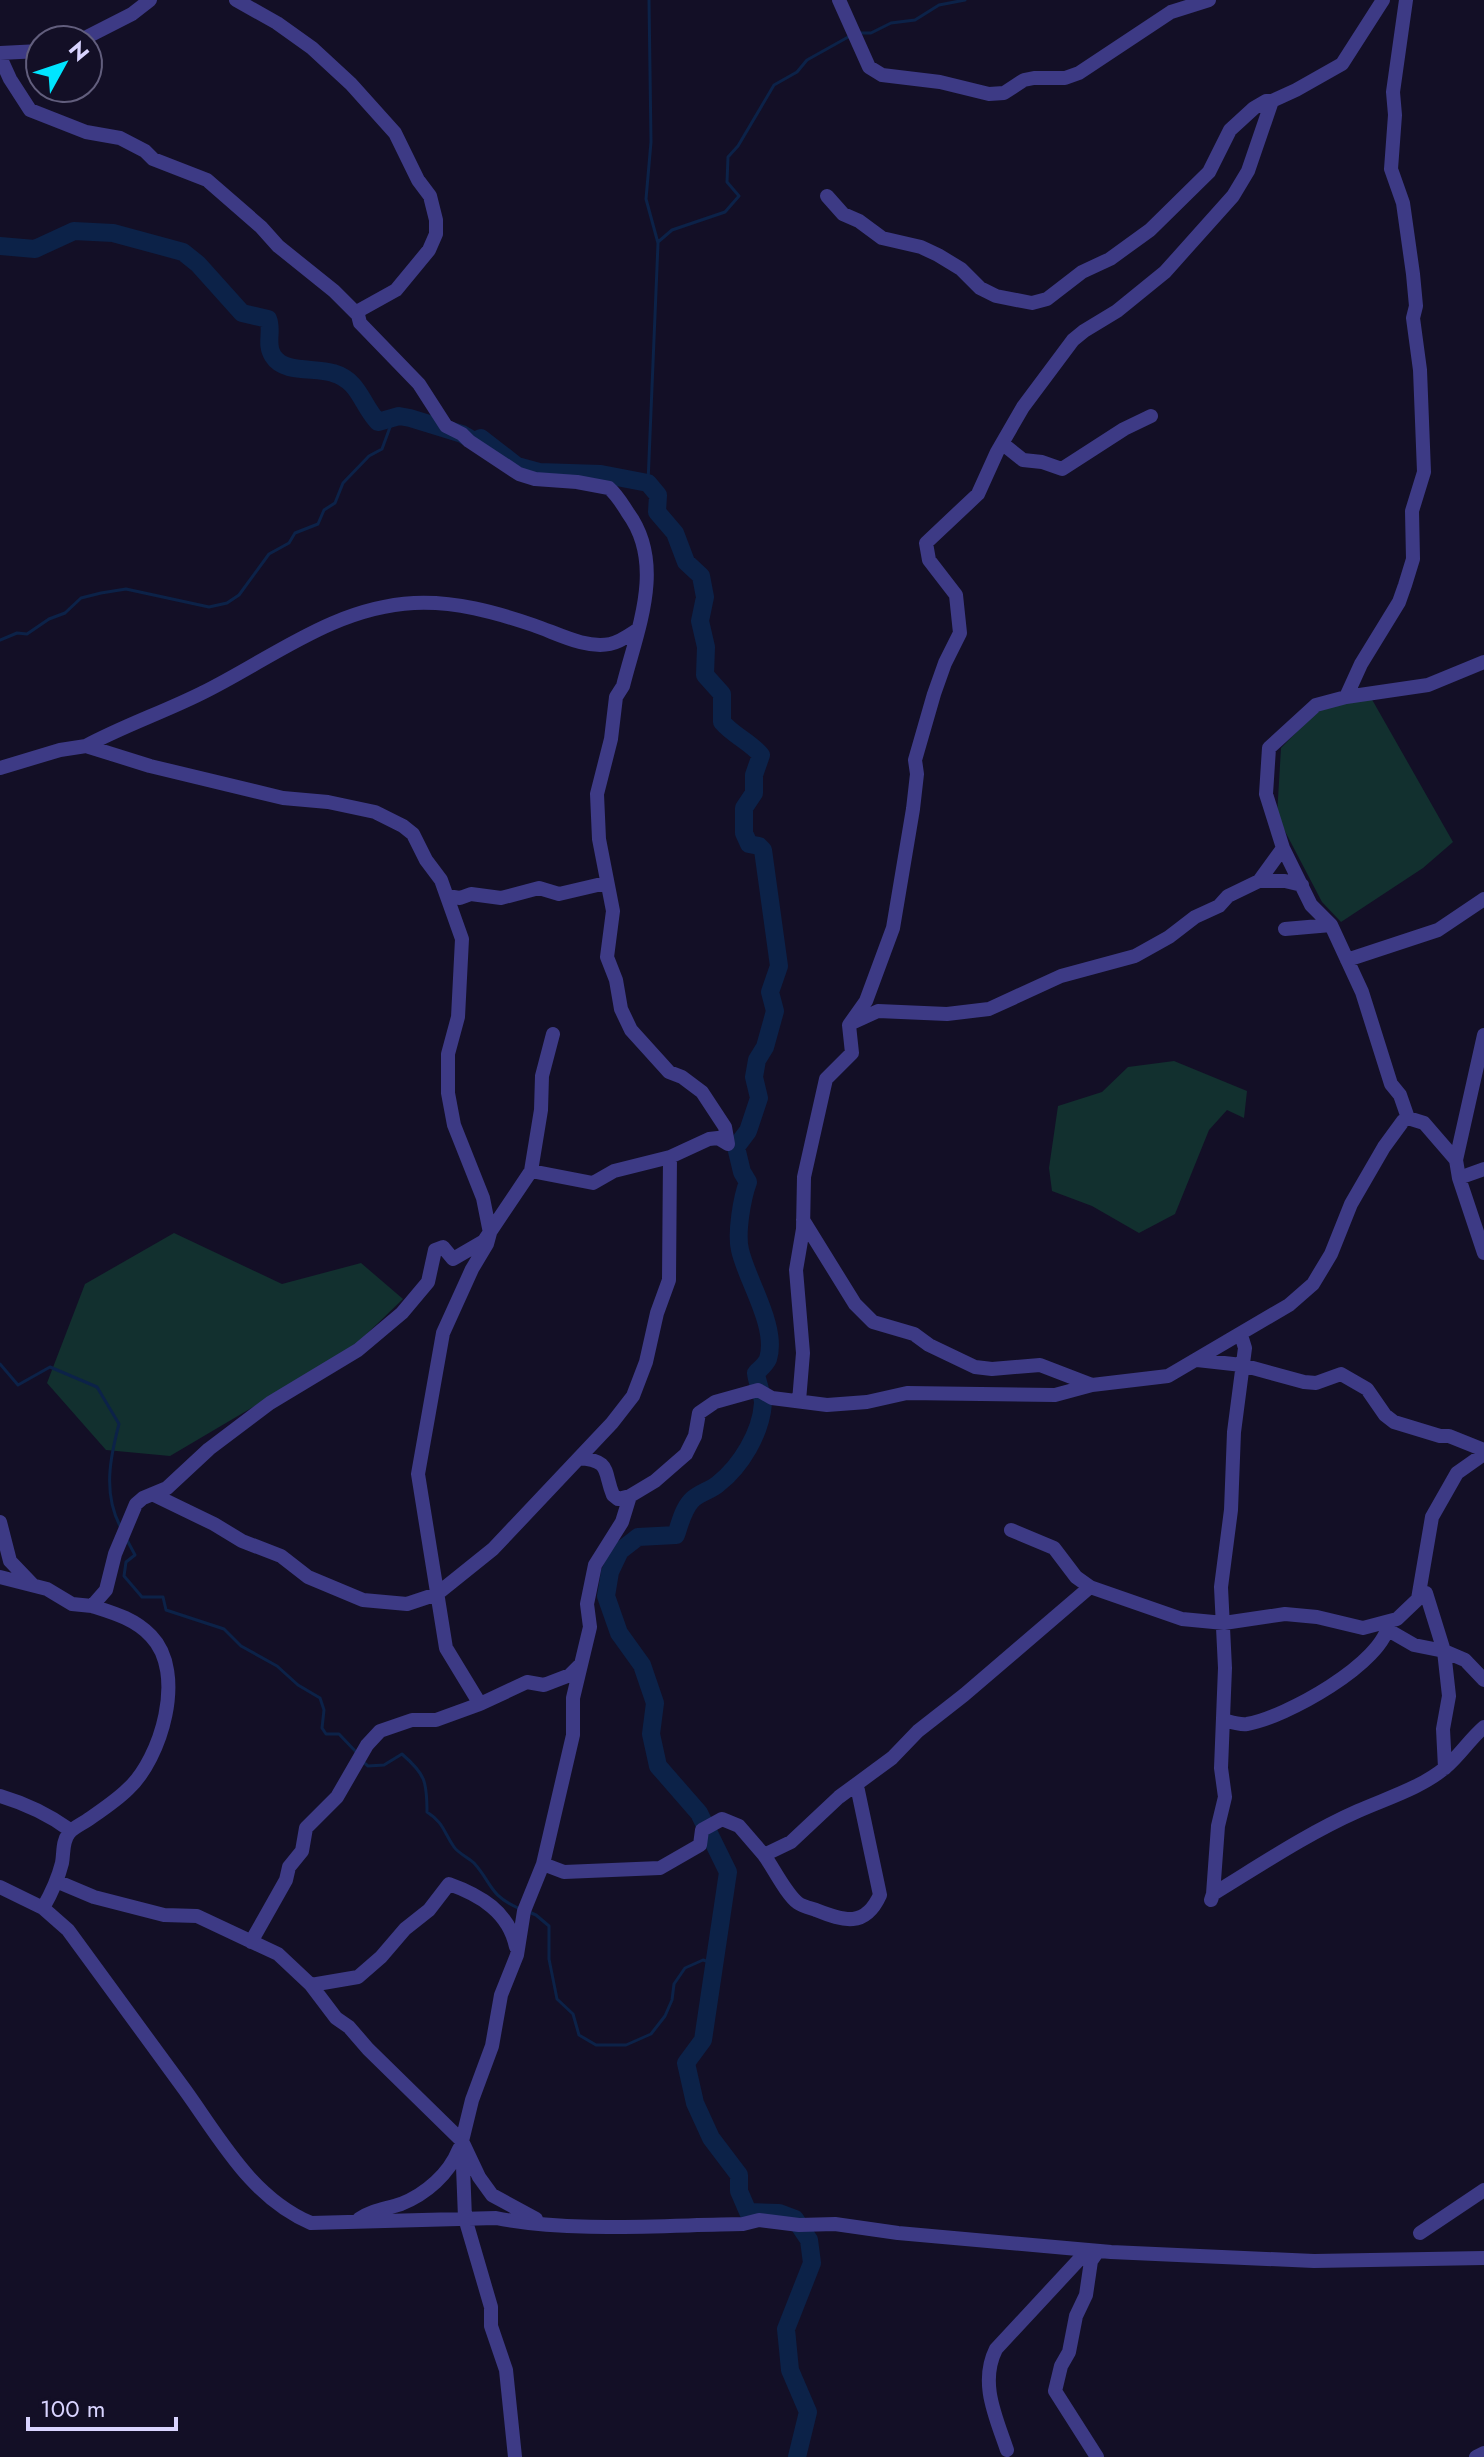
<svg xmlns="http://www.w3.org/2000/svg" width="1484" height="2457" font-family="Jost,sans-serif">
<rect width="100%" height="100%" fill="#130f26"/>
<!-- green -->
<path fill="#12302f" d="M 1370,696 L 1453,842 L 1423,868 L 1341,922 L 1322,902 L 1277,816 L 1281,748 L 1317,711 Z
M 1174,1061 L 1247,1091 L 1244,1118 L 1227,1110 L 1209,1130 L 1175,1214 L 1139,1233 L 1092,1206 L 1052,1191 L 1049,1168 L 1058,1106 L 1102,1092 L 1128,1067 Z
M 174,1233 L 282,1284 L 361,1263 L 403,1299 L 350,1350 L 170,1456 L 106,1450 L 47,1383 L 85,1284 Z"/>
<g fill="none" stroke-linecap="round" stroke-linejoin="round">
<!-- stream -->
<path stroke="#0c2248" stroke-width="3" d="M 860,33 L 871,33 L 891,23 L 915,20 L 939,5 L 965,0
M 658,242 L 672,230 L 725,212 L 739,196 L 727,182 L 728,157 L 738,146 L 774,85 L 797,72 L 807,60 L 850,36
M 648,483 L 658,243 L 646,199 L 651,142 L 649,0
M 0,640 L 17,633 L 27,634 L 49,619 L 65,613 L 81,598 L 101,593 L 126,589 L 209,607 L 227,603 L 239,595 L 269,554 L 289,543 L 295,533 L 318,524 L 324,510 L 335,503 L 343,483 L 369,456 L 382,449 L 393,419
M 0,1364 L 18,1385 L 50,1367 L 97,1387 L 119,1424 C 110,1458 103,1493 120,1526
M 127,1540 L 135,1555 L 126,1562 L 124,1576 L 142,1597 L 163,1597 L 166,1610 L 224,1629 L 241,1646 L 277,1666 L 298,1685 L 320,1698 L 324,1710 L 322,1728 L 326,1734 L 339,1734 L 358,1754
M 362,1761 L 368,1766 L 384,1765 L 402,1754 C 425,1774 427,1781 427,1812 C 444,1823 443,1831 454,1847 C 459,1854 468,1857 474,1863 C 492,1883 489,1895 518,1908
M 529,1912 L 536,1915 L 549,1926 L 549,1959 L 557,1999 L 573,2014 L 579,2035 L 596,2045 L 626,2045 L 651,2034 L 665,2016 L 672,2000 L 674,1984 L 685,1968 L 703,1960 L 716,1964"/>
<!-- river -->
<path stroke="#0c2248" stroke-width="18" d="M 0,246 L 35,249 L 74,231 L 113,233 L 183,252 L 198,264 L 242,313 L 268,319 C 273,331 265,344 273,356 C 284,374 315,367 333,373 C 360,381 361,404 378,422 L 399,416 L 410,418 L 462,434 L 474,441 L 481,438 L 517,466 L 539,472 L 601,474 L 648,483 L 658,495 L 657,512 L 675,533 L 686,562 L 701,576 L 705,597 L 700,621 L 706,647 L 705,675 L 722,694 L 722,722 C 734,736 749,741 761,755 L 754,775 L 754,793 L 744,808 L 744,833 L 749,844 L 759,846 L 763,850 L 779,966 L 770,992 L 775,1011 L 765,1047 L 757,1060 L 754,1077 L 759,1098 L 748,1131 L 736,1147 L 742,1172 L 748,1182 C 742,1198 736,1233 740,1250 C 747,1281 778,1327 768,1359 C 766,1364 760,1369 756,1373 C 757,1383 763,1395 763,1403 C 761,1433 741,1466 718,1484 C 710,1491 698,1493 691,1501 C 683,1510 680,1523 676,1535 L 638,1537 L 620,1551 L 610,1572 L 606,1596 L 619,1633 L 642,1665 L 655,1703 L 651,1734 L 658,1766 L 699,1813 L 728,1872 L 703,2040 L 686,2063 L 695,2103 L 711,2138 L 739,2175 L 739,2191 L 748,2212 L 779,2213 L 795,2219 L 809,2240 L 812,2263 L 786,2329 L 790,2370 L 808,2412 L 797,2457"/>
<!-- minor -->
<path stroke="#3d3a85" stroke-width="14" d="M 236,0 L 277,23 L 312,48 L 351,84 L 395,133 L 418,180 L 430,196 L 436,220 L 436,234 L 429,250 L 396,290 L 360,310 L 358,315 L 360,323 L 419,384 L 446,426 L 462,434 L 469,441 L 519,474 L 535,479 L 577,482 L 609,488 C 618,496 622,504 628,513 C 666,565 637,630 623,686 L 616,697 L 611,739 L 597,794 L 599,839 L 613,911 L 607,957 L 616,980 L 621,1009 L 631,1030 L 669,1072 L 682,1077 L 702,1092 L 725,1127 L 728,1144 L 718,1138 L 709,1139 L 670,1157 L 614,1171 L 593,1183 L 531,1171
M 839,0 L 869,67 L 882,75 L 940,82 L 989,94 L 1004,93 L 1024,80 L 1034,78 L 1065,78 L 1079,73 L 1171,12 L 1209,0
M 81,40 L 132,14 L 150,0
M 0,53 L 40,51
M 0,57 L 10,79 L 30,110 L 86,132 L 120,138 L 145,151 L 153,159 L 207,180 L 261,227 L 278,246 L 334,291 L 358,315
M 827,196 L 843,214 L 859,221 L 882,238 L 921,247 L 938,255 L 961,269 L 980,288 L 996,296 L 1032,303 L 1047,299 L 1082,272 L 1110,259 L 1150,230 L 1209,172 L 1230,130 L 1254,108 L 1266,101 L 1272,101 L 1296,90 L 1342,64 L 1383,0
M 1003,444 L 1023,460 L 1042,462 L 1062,469 L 1124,429 L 1151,416
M 1346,697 L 1361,664 L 1399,602 L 1405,585 L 1413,559 L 1412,511 L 1424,472 L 1420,370 L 1413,318 L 1416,306 L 1413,274 L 1403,203 L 1391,169 L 1395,115 L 1393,92 L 1406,0
M 86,746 C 123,726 164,712 202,693 C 271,659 334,607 414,603 C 455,601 495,612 533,625 C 557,633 585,649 610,644 C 620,642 628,636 637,630
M 0,768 L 60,750 L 86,746 L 150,766 L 283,798 L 328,802 L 375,812 L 403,826 L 413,834 L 426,860 L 441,880 L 462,939 L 458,1017 L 448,1054 L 448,1093 L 454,1125 L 483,1198 L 490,1233 L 487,1244 L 472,1269 L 443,1333 L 418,1474 L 446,1648 L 480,1704 L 527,1682 L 544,1685 L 570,1675 L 581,1664
M 1259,881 L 1283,848
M 447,896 L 460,898 L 471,894 L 501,898 L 539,888 L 559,894 L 606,883
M 1285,929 L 1331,925
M 1347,960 L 1438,930 L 1484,899
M 854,1022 L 878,1011 L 947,1014 L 989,1009 L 1061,976 L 1135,956 L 1169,937 L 1195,917 L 1219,906 L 1228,896 L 1259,881 L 1285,881 L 1302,885
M 1484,1035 L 1456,1160 L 1459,1178 L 1484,1253
M 1408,1118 L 1400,1095 L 1391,1084 L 1362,992 L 1331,925 L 1311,905 L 1283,848 L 1266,794 L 1269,748 L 1316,705 L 1346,697 L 1428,685 L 1484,662
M 1459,1178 L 1484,1169
M 803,1220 L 855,1304 L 873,1322 L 914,1334 L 929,1345 L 975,1367 L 992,1369 L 1040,1365 L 1092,1385 L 1168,1376 L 1289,1305 L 1313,1284 L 1331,1254 L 1351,1204 L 1384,1147 L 1403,1121 L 1408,1118 L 1424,1123 L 1456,1160
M 1197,1360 L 1242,1365 L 1304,1382 L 1316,1383 L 1341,1374 L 1367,1389 L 1385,1415 L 1394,1422 L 1440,1436 L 1449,1436 L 1484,1450
M 799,1401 L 803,1353 L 796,1270 L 803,1229 L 804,1177 L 826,1079 L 852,1053 L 849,1025 L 866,1001 L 893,928 L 913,809 L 917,774 L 915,760 L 934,694 L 945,663 L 960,633 L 956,595 L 929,560 L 926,543 L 978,494 L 997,452 L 1023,407 L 1073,340 L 1084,331 L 1117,311 L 1165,272 L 1233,196 L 1248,171 L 1272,101
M 579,1458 C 612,1461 603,1471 613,1495 L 618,1499 L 630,1496
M 152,1494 L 214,1524 L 242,1541 L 281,1556 L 308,1577 L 363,1600 L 407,1604 L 437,1594 L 493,1549 L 612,1423 L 633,1396 L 646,1362 L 657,1313 L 669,1280 L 670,1157
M 0,1522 L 10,1561 L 32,1584
M 1011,1530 L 1054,1548 L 1076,1577 L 1090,1587 L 1182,1619 L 1224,1623 L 1285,1614 L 1317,1617 L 1363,1628 L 1397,1619 L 1418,1599 L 1432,1517 L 1457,1473 L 1484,1454
M 0,1577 L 47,1589 L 72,1604 L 92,1606 L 106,1590 L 115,1554 L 136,1504 L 143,1498 L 167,1488 L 209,1449 L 270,1403 L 358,1350 L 402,1313 L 428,1282 L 435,1250 L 443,1247 L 453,1259 L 484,1241 L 531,1171 L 541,1110 L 542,1076 L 553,1034
M 1388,1630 L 1414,1645 L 1444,1651 L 1426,1593
M 1223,1720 C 1231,1722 1239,1725 1247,1724 C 1284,1718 1385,1663 1389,1622
M 1445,1768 L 1443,1729 L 1449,1696 L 1444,1651 L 1465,1660 L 1484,1680
M 0,1796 C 27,1804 48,1814 70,1830
M 764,1855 C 773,1867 786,1894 798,1903 C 802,1906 810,1908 816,1910 C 844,1921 865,1928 880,1895 L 857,1786
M 543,1864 L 564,1872 L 660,1868 L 700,1845 L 702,1830 L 722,1819 L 739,1826 L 764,1855 L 791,1842 L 839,1797 L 892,1758 L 918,1731 L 964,1695 L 1090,1587
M 56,1881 L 94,1897 L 164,1915 L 197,1916 L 278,1954 L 311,1985 L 336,2018 L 349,2027 L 368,2049 L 462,2141 L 479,2177 L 492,2195 L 536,2219
M 0,1887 L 43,1908 L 68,1930 C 107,1984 146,2037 185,2090 C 221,2140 252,2198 311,2223 L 496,2218 C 571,2233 665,2225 743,2224 L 759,2220 L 799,2225 L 835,2224 L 898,2233 L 1111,2252 L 1314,2261 L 1484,2258
M 1213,1894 L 1218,1826 L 1225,1797 L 1221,1768 L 1225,1668 L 1221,1587 L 1231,1510 L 1234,1432 L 1245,1348 L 1241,1335
M 1211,1900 L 1213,1894 C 1259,1866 1308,1833 1358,1811 C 1387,1798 1421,1788 1446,1767 C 1460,1755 1470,1739 1484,1727
M 43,1908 C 51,1894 58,1879 62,1863 C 64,1852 62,1842 69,1833 C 74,1827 82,1824 89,1819 C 102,1810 117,1800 128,1789 C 161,1759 187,1673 151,1636 C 135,1619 114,1613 92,1606
M 251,1942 L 286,1880 L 289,1867 L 302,1851 L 306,1828 L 337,1797 L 367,1745 L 380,1731 L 412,1720 L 436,1720 L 480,1704
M 311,1985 L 358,1977 L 381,1957 L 405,1929 L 429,1910 L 449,1884 C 480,1895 509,1912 516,1947
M 359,2219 C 372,2210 386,2209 401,2204 C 426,2194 449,2174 459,2149
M 1420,2233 L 1484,2190
M 1007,2450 C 996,2417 979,2383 996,2349 L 1087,2251
M 515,2457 L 506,2370 L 491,2326 L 491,2307 L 465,2218 L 462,2141 L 472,2100 L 492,2046 L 501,1995 L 517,1955 L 524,1911 L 543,1864 L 573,1735 L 573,1698 L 590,1627 L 587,1604 L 595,1565 L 622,1522 L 630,1496 L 655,1481 L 686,1454 L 695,1436 L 699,1413 L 715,1402 L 758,1390 L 772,1398 L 827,1405 L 867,1402 L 907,1393 L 1055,1395 L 1092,1385
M 1097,2457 L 1055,2391 L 1061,2366 L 1069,2352 L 1076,2316 L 1086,2295 L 1091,2261 L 1098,2251
M 1476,2457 L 1484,2453"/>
</g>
<!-- north arrow -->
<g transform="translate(64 64) rotate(50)"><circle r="38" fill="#130f26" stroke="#625e7d" stroke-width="2"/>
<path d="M0-6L14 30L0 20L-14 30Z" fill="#00e5ff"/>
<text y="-12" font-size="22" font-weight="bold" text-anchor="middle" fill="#d9d4ff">N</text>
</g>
<!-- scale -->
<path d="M28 2417v12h148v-12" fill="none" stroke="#d9d4ff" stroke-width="4"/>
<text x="40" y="2417" font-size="24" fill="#d9d4ff" stroke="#130f26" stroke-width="6" paint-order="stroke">100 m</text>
</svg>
